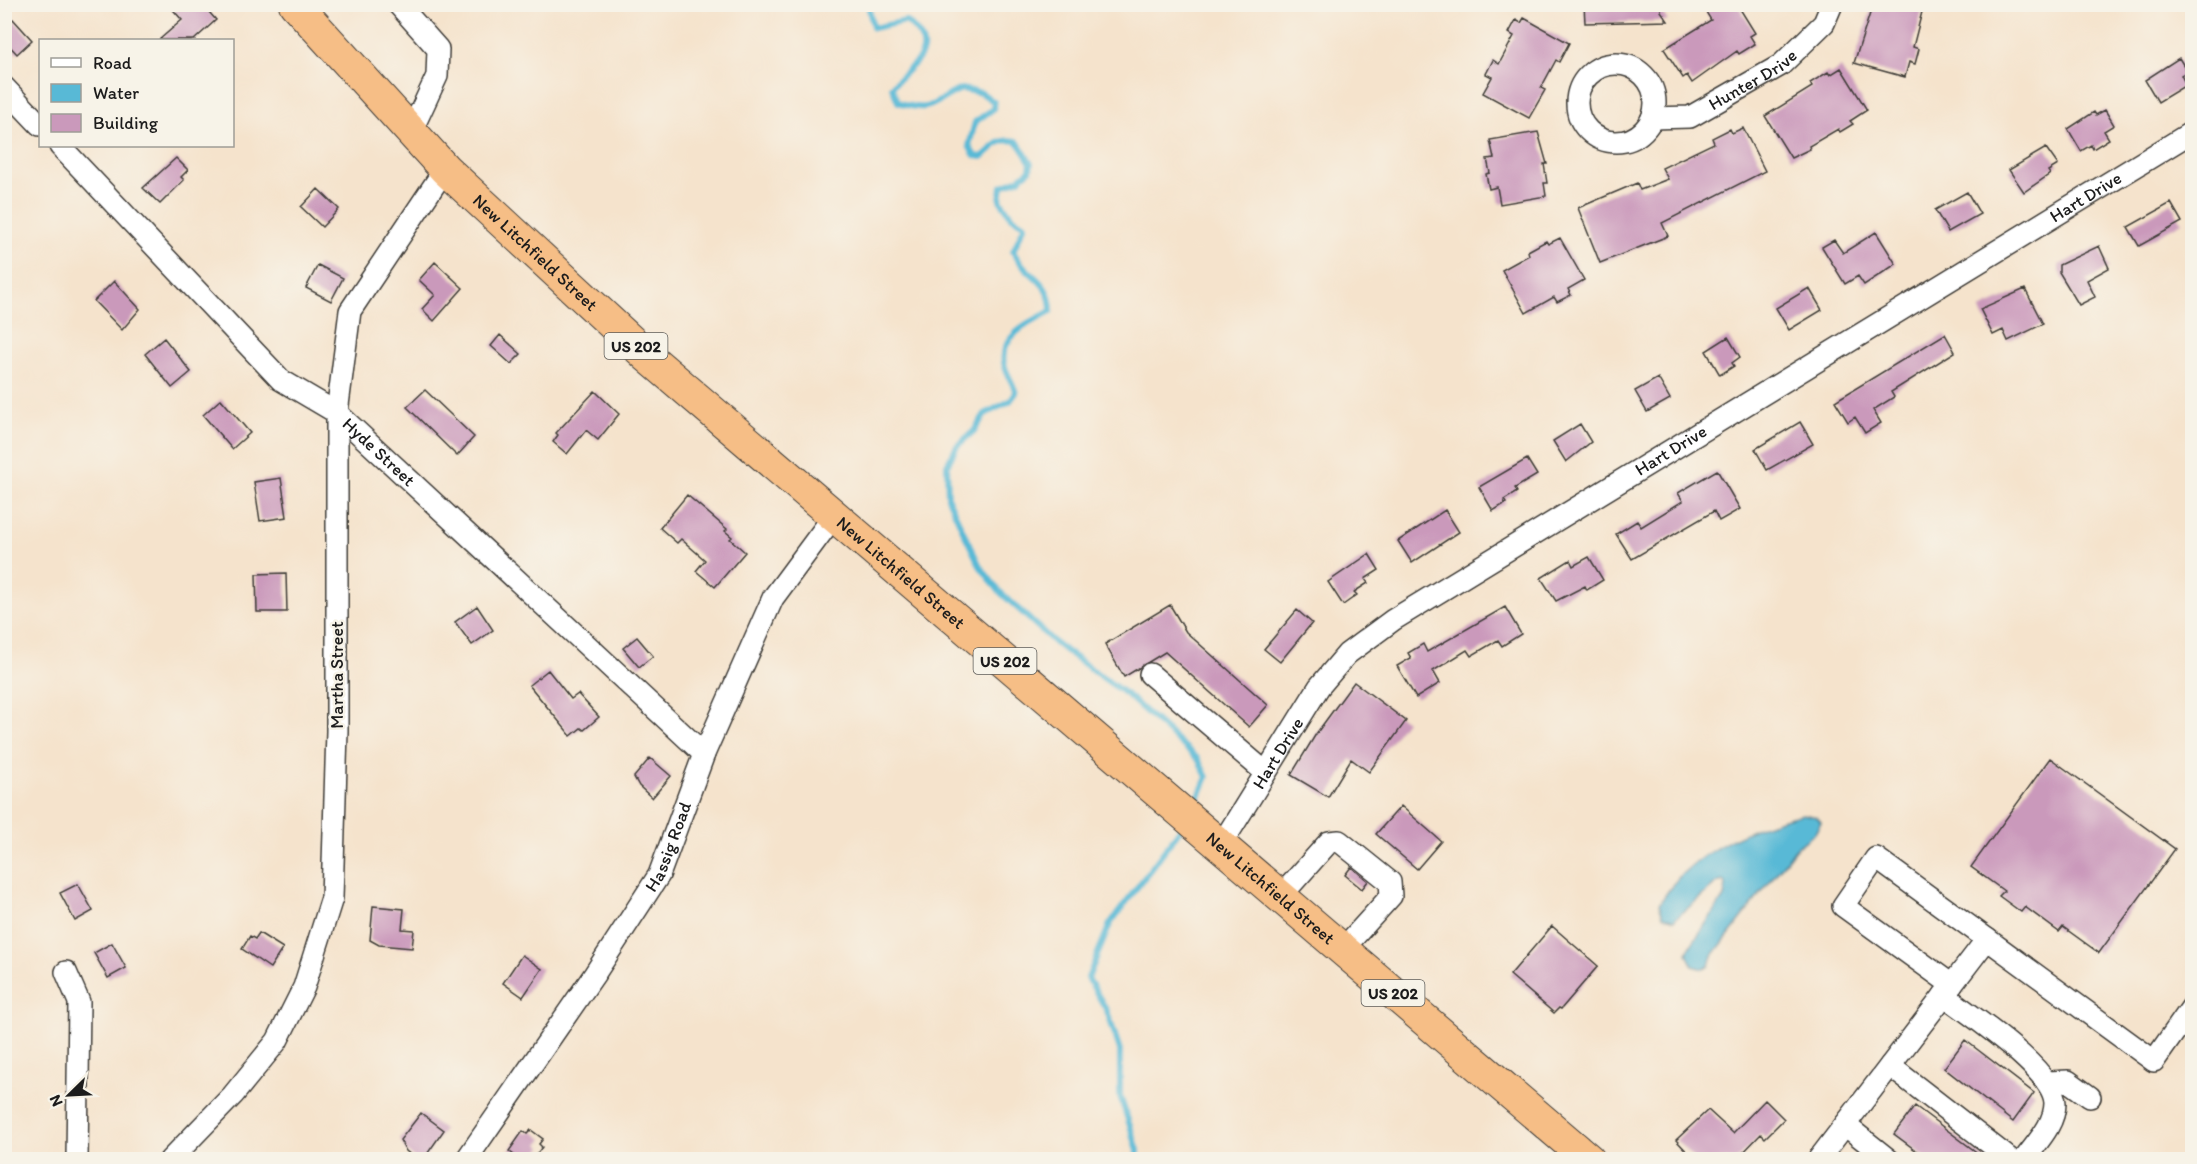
<svg xmlns="http://www.w3.org/2000/svg" width="2197" height="1164" font-family="Itim,sans-serif">
<rect width="100%" height="100%" fill="#f7f3e8"/>
<filter id="ink" filterUnits="userSpaceOnUse"><feTurbulence type="fractalNoise" baseFrequency=".0167" numOctaves="2"/><feDisplacementMap in="SourceGraphic" scale="12" xChannelSelector="R" yChannelSelector="G"/><feConvolveMatrix kernelMatrix="1 2 1 2 8 2 1 2 1" color-interpolation-filters="sRGB"/></filter>
<filter id="wash" filterUnits="userSpaceOnUse"><feTurbulence type="fractalNoise" baseFrequency=".008" numOctaves="4" result="noise"/><feDisplacementMap in="SourceGraphic" scale="24" xChannelSelector="R" yChannelSelector="G"/><feGaussianBlur stdDeviation="1.35" result="paint"/><feColorMatrix in="noise" values="0 0 0 0 0 0 0 0 0 0 0 0 0 0 0 0 0 1.4 0 .05"/><feComposite in="paint" operator="in"/></filter>
<g filter="url(#wash)">
<rect width="100%" height="100%" fill="#f5e3cc"/>
<!-- water -->
<path fill="#58b9d6" stroke="#3a6a79" stroke-width="1.5" d="M 1803,814 L 1817,817 L 1821,822 L 1815,833 L 1795,849 L 1711,958 L 1709,966 L 1704,969 L 1693,966 L 1687,954 L 1689,948 L 1724,897 L 1726,884 L 1723,881 L 1717,883 L 1674,920 L 1663,916 L 1659,904 C 1666,894 1673,883 1682,874 C 1715,843 1760,824 1803,814 Z"/>
<g fill="none" stroke-linecap="round" stroke-linejoin="round">
<!-- stream -->
<path stroke="#58b9d6" stroke-width="6" d="M 868,4 L 873,28 L 906,21 C 942,52 914,60 892,87 L 898,102 C 932,115 932,102 961,89 L 982,93 L 994,102 L 993,109 L 975,122 L 969,146 L 975,156 L 982,157 C 995,147 999,137 1017,141 L 1031,163 L 1030,170 L 1019,179 L 1002,186 L 1000,200 L 1012,217 L 1025,225 L 1013,251 C 1026,278 1051,278 1051,311 C 1032,321 999,336 1004,363 C 1006,373 1013,383 1016,393 L 1010,401 L 985,414 L 974,431 L 957,446 L 947,465 L 948,498 L 964,533 L 980,566 L 999,591 L 1055,643 L 1127,695 L 1198,759 L 1207,777 L 1193,810
M 1137,1160 L 1138,1150 L 1120,1096 L 1120,1050 L 1107,1011 L 1088,978 L 1110,924 L 1184,824"/>
</g>
<g id="blocks">
<!-- building -->
<path fill="#ca99bb" d="M 168,4 L 202,4 L 216,20 L 194,40 L 159,40 L 182,20 Z
M 1584,4 L 1661,4 L 1661,11 L 1668,21 L 1585,23 Z
M 1719,4 L 1737,4 L 1755,33 L 1750,36 L 1755,44 L 1739,54 L 1737,51 L 1692,83 L 1687,75 L 1683,78 L 1664,49 L 1711,20 L 1706,12 Z
M 1873,4 L 1924,4 L 1913,47 L 1919,49 L 1915,64 L 1909,62 L 1905,77 L 1854,63 Z
M 1524,18 L 1569,43 L 1559,62 L 1556,60 L 1541,88 L 1545,90 L 1529,118 L 1483,93 L 1492,77 L 1486,74 L 1493,60 L 1499,64 L 1514,36 L 1509,33 L 1516,20 L 1521,23 Z
M 13,19 L 32,40 L 17,54 L 4,40 L 4,26 Z
M 2179,58 L 2187,71 L 2181,75 L 2186,85 L 2158,102 L 2145,80 Z
M 1841,68 L 1867,110 L 1850,121 L 1853,124 L 1840,132 L 1838,129 L 1809,146 L 1810,149 L 1791,158 L 1765,116 L 1812,87 L 1810,83 L 1828,72 L 1830,75 Z
M 2105,110 L 2114,125 L 2104,131 L 2109,139 L 2093,149 L 2091,145 L 2081,151 L 2068,129 L 2094,112 L 2096,115 Z
M 1743,128 L 1765,171 L 1662,223 L 1668,236 L 1600,263 L 1578,208 L 1637,183 L 1640,190 L 1668,179 L 1662,168 L 1714,143 L 1712,138 L 1730,129 L 1732,133 Z
M 1538,132 L 1547,164 L 1544,164 L 1547,183 L 1544,183 L 1546,196 L 1500,204 L 1497,187 L 1489,189 L 1486,174 L 1490,173 L 1487,159 L 1494,158 L 1490,140 Z
M 2046,148 L 2058,165 L 2048,171 L 2050,174 L 2024,192 L 2009,170 Z
M 176,158 L 188,170 L 181,177 L 184,180 L 160,204 L 143,188 Z
M 318,189 L 339,209 L 322,227 L 301,207 Z
M 1967,192 L 1980,214 L 1948,232 L 1935,210 Z
M 2171,203 L 2182,222 L 2139,246 L 2128,227 Z
M 1876,232 L 1896,264 L 1864,285 L 1858,276 L 1845,284 L 1822,247 L 1834,240 L 1843,253 Z
M 1560,238 L 1584,280 L 1568,289 L 1571,295 L 1557,302 L 1554,297 L 1526,313 L 1502,270 L 1529,255 L 1528,251 L 1546,241 L 1548,244 Z
M 2099,246 L 2109,268 L 2087,280 L 2095,297 L 2079,305 L 2059,272 L 2059,265 Z
M 435,262 L 463,288 L 434,321 L 422,309 L 435,295 L 419,280 Z
M 318,265 L 343,278 L 331,301 L 306,288 Z
M 114,281 L 140,309 L 122,330 L 94,301 Z
M 1809,288 L 1822,310 L 1789,330 L 1776,308 Z
M 2025,289 L 2043,324 L 2008,341 L 2003,330 L 1993,335 L 1980,309 Z
M 1945,334 L 1955,352 L 1891,392 L 1894,397 L 1873,410 L 1881,423 L 1865,433 L 1855,417 L 1848,422 L 1835,401 Z
M 500,335 L 521,354 L 511,364 L 491,346 Z
M 1728,337 L 1740,357 L 1732,363 L 1734,366 L 1720,375 L 1706,351 Z
M 164,338 L 191,372 L 172,388 L 145,354 Z
M 1658,378 L 1670,399 L 1647,412 L 1635,391 Z
M 425,390 L 474,437 L 457,456 L 407,407 Z
M 595,391 L 619,414 L 598,440 L 586,430 L 567,454 L 553,442 L 558,435 L 556,433 Z
M 221,399 L 250,433 L 232,449 L 203,415 Z
M 1800,422 L 1813,444 L 1767,470 L 1755,449 Z
M 1580,424 L 1591,442 L 1566,462 L 1553,441 Z
M 1527,459 L 1537,475 L 1515,488 L 1517,492 L 1504,500 L 1506,503 L 1493,511 L 1479,487 Z
M 1717,470 L 1740,509 L 1719,521 L 1714,511 L 1632,559 L 1616,534 L 1637,521 L 1641,527 L 1683,501 L 1678,493 Z
M 281,478 L 287,517 L 260,521 L 254,482 Z
M 687,495 L 727,529 L 725,531 L 732,537 L 730,539 L 745,552 L 715,587 L 696,571 L 705,560 L 681,539 L 677,543 L 660,528 Z
M 1445,510 L 1459,532 L 1412,563 L 1398,541 Z
M 1369,554 L 1379,570 L 1365,579 L 1368,583 L 1354,592 L 1357,595 L 1343,605 L 1328,582 Z
M 1589,557 L 1603,580 L 1587,590 L 1585,586 L 1556,601 L 1541,578 L 1570,560 L 1573,566 Z
M 286,573 L 287,612 L 257,612 L 256,574 Z
M 1170,605 L 1186,632 L 1268,705 L 1249,727 L 1165,652 L 1124,677 L 1105,644 Z
M 477,606 L 493,630 L 472,645 L 455,622 Z
M 1505,607 L 1521,634 L 1502,646 L 1498,640 L 1471,656 L 1467,650 L 1433,671 L 1440,683 L 1416,698 L 1397,666 L 1411,658 L 1408,653 L 1423,644 L 1427,652 Z
M 1297,610 L 1312,623 L 1280,662 L 1264,649 Z
M 637,637 L 653,656 L 639,667 L 623,648 Z
M 548,670 L 571,699 L 578,694 L 599,717 L 584,730 L 581,728 L 571,736 L 529,685 Z
M 1354,682 L 1406,721 L 1369,772 L 1351,759 L 1328,797 L 1291,775 L 1316,734 Z
M 650,758 L 671,776 L 652,798 L 639,786 L 634,777 Z
M 2050,758 L 2175,849 L 2099,953 L 2063,927 L 2059,932 L 2025,907 L 2021,912 L 1999,896 L 2004,891 L 1971,867 Z
M 1401,806 L 1441,841 L 1417,869 L 1376,834 Z
M 1351,867 L 1368,881 L 1362,889 L 1345,875 Z
M 78,884 L 93,911 L 75,921 L 60,893 Z
M 373,906 L 404,909 L 402,929 L 414,930 L 412,948 L 379,945 L 370,940 Z
M 1552,926 L 1598,966 L 1561,1009 L 1559,1008 L 1554,1013 L 1510,975 Z
M 259,933 L 283,948 L 270,968 L 242,949 L 250,936 L 255,939 Z
M 112,943 L 126,968 L 108,978 L 94,953 Z
M 522,955 L 542,969 L 523,997 L 503,983 Z
M 1965,1040 L 2034,1093 L 2013,1122 L 1944,1068 Z
M 1765,1100 L 1784,1119 L 1765,1138 L 1761,1134 L 1736,1160 L 1695,1160 L 1676,1140 L 1708,1110 L 1733,1133 Z
M 1915,1106 L 1987,1160 L 1929,1160 L 1894,1134 Z
M 421,1113 L 444,1130 L 423,1160 L 417,1160 L 406,1151 L 400,1140 Z
M 531,1130 L 543,1139 L 539,1144 L 542,1147 L 532,1160 L 520,1160 L 509,1151 L 523,1131 L 527,1134 Z"/>
</g>
</g>
<g filter="url(#ink)">
<use href="#blocks" fill-opacity="0" stroke="#3d3a36" stroke-width="1.5"/>
<g fill="none" stroke-linecap="round" stroke-linejoin="round">
<!-- minor casing -->
<g stroke="#3d3a36" stroke-width="24">
<g id="minor">
<path d="M 398,4 L 438,49 L 437,76 L 411,132"/>
<circle cx="1616" cy="103" r="39"/>
<path d="M 4,87 L 40,125"/>
<path id="s1" d="M 1652,118 L 1690,117 L 1781,65 L 1824,23 L 1832,4"/>
<path id="s2" d="M 60,146 L 281,380 L 337,413 L 704,754"/>
<path d="M 1150,674 L 1265,772"/>
<path id="s3" d="M 1221,845 L 1319,687 L 1347,654 L 1393,620 L 2192,132"/>
<path d="M 1280,897 L 1329,842 L 1339,841 L 1390,882 L 1391,896 L 1342,950"/>
<path d="M 66,972 L 79,1002 L 77,1160"/>
<path d="M 1952,985 L 1843,906 L 1876,858 L 1987,939"/>
<path d="M 1944,995 C 1971,1016 2054,1070 2055,1103 C 2055,1125 2036,1143 2024,1160"/>
<path d="M 1890,1066 L 2011,1160"/>
<path d="M 2048,1082 L 2068,1081 L 2090,1097"/>
<path d="M 1845,1125 L 1889,1160"/>
<path d="M 170,1160 L 233,1095 L 277,1041 L 304,987 L 332,898 L 337,731 L 337,413 L 350,311 L 445,169"/>
<path id="s4" d="M 466,1160 L 594,975 L 659,875 L 704,754 L 773,598 L 833,517"/>
<path d="M 1818,1160 L 1987,939 L 2154,1061 L 2192,1007"/>
</g>
</g>
<!-- highway casing -->
<g stroke="#3d3a36" stroke-width="34">
<g id="highway">
<path id="s5" d="M 295,4 L 445,169 L 647,356 L 1589,1160"/>
</g>
</g>
<!-- minor -->
<use href="#minor" stroke="#fff" stroke-width="21"/>
<!-- highway -->
<use href="#highway" stroke="#f6be86" stroke-width="32"/>
</g>
</g>
<g text-anchor="middle" dominant-baseline="central" stroke-width="5" stroke-linejoin="round" paint-order="stroke">
<!-- shield labels -->
<g fill="#f7f3e8" stroke="#5e5c59" stroke-width="1.5">
<rect x="604.5" y="333" width="63" height="26" rx="4.5"/>
<rect x="973.5" y="648" width="63" height="26" rx="4.5"/>
<rect x="1361.5" y="980" width="63" height="26" rx="4.5"/>
</g>
<g font-size="16" font-weight="bold" fill="#1c1c1c">
<text x="636" y="346">US 202</text>
<text x="1005" y="661">US 202</text>
<text x="1393" y="993">US 202</text>
</g>
<!-- street labels -->
<g font-size="18" fill="#1c1c1c" stroke="#f7f3e8">
<text stroke="none"><textPath href="#s1" startOffset="111">Hunter Drive</textPath></text>
<text stroke="none"><textPath href="#s3" startOffset="1098">Hart Drive</textPath></text>
<text stroke="none"><textPath href="#s5" startOffset="346">New Litchfield Street</textPath></text>
<text stroke="none"><textPath href="#s3" startOffset="612">Hart Drive</textPath></text>
<text stroke="none"><textPath href="#s2" startOffset="444">Hyde Street</textPath></text>
<text stroke="none"><textPath href="#s5" startOffset="832">New Litchfield Street</textPath></text>
<text transform="translate(337 675) rotate(-90)">Martha Street</text>
<text stroke="none"><textPath href="#s3" startOffset="108">Hart Drive</textPath></text>
<text stroke="none"><textPath href="#s4" startOffset="374">Hassig Road</textPath></text>
<text stroke="none"><textPath href="#s5" startOffset="1318">New Litchfield Street</textPath></text>
</g>
</g>
<!-- margin -->
<rect width="2197" height="1164" fill="none" stroke="#f7f3e8" stroke-width="24"/>
<!-- legend -->
<rect x="39" y="39" width="195" height="108" fill="#f7f3e8" stroke="#9f9d96" stroke-width="1.5"/>
<rect x="51" y="58" width="30" height="9" fill="#ffffff" stroke="#9f9d96" stroke-width="1.5"/>
<text x="93" y="69" font-size="18" fill="#1c1c1c">Road</text>
<rect x="51" y="84" width="30" height="18" fill="#58b9d6" stroke="#9f9d96" stroke-width="1.5"/>
<text x="93" y="99" font-size="18" fill="#1c1c1c">Water</text>
<rect x="51" y="114" width="30" height="18" fill="#ca99bb" stroke="#9f9d96" stroke-width="1.5"/>
<text x="93" y="129" font-size="18" fill="#1c1c1c">Building</text>
<!-- north arrow -->
<g transform="translate(69 1095) rotate(246)" stroke="#f7f3e8" stroke-width="4.5" paint-order="stroke">
<path d="M0-4.5L10 22L0 15L-10 22Z" fill="#1c1c1c"/>
<text y="-9" font-size="16" font-weight="bold" text-anchor="middle" fill="#1c1c1c">N</text>
</g>
</svg>
